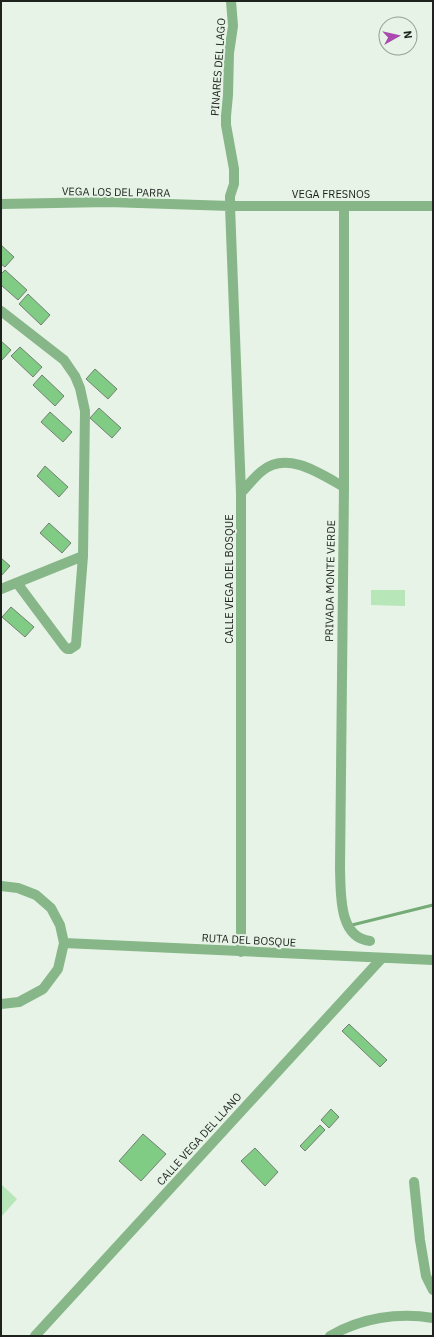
<svg xmlns="http://www.w3.org/2000/svg" width="434" height="1337" font-family="'IBM Plex Sans',sans-serif">
<rect width="100%" height="100%" fill="#e6f3e6"/>
<!-- green -->
<path fill="#b7e6b8" d="M 371,590 L 405,590 L 405,606 L 371,605 Z
M 1,1184 L 17,1199 L 1,1217 Z"/>
<g fill="none" stroke-linecap="round" stroke-linejoin="round">
<!-- stream -->
<path stroke="#75ab77" stroke-width="3" d="M 352,925 L 433,905"/>
</g>
<!-- building -->
<path fill="#81cc84" stroke="#737f73" d="M 1,245 L 14,257 L 5,267 L 1,264 Z
M 5,270 L 27,290 L 18,300 L 1,285 L 1,274 Z
M 28,294 L 50,315 L 41,325 L 19,304 Z
M 1,341 L 11,350 L 2,360 L 1,359 Z
M 20,347 L 42,367 L 33,377 L 11,356 Z
M 95,369 L 117,389 L 108,399 L 86,379 Z
M 42,375 L 64,396 L 55,406 L 33,385 Z
M 99,408 L 121,428 L 112,438 L 90,418 Z
M 50,412 L 72,432 L 63,442 L 41,422 Z
M 45,466 L 68,487 L 59,497 L 37,476 Z
M 49,523 L 71,543 L 62,553 L 40,533 Z
M 1,558 L 10,566 L 1,576 Z
M 11,607 L 34,627 L 25,637 L 2,617 Z
M 349,1024 L 387,1060 L 380,1067 L 342,1031 Z
M 331,1109 L 339,1117 L 329,1128 L 321,1120 Z
M 320,1125 L 325,1130 L 305,1151 L 300,1146 Z
M 143,1134 L 166,1154 L 141,1181 L 119,1161 Z
M 255,1148 L 278,1172 L 265,1186 L 241,1161 Z"/>
<g fill="none" stroke-linecap="round" stroke-linejoin="round">
<!-- minor -->
<path stroke="#87b688" stroke-width="10" d="M 231,1 L 233,26 L 229,53 L 228,95 L 226,116 L 226,125 L 234,169 L 234,184 L 230,196 L 230,206 L 241,493 L 241,952
M 1,204 L 109,202 L 230,206 L 433,206
M 344,206 L 344,487 L 340,869 C 341,892 338,938 370,941
M 1,311 L 64,360 L 75,376 L 80,388 L 85,411 L 83,556 L 1,589
M 241,493 C 248,486 254,477 262,471 C 287,450 321,474 344,487
M 17,583 L 64,646 L 67,649 L 70,649 L 76,645 L 83,556
M 1,886 L 18,888 L 36,895 L 51,908 L 60,925 L 64,943 L 58,969 L 43,989 L 19,1002 L 1,1004
M 64,943 L 433,960
M 414,1182 L 420,1240 L 426,1276 L 433,1290
M 35,1336 L 381,959
M 330,1336 C 361,1318 398,1312 433,1318"/>
</g>
<g text-anchor="middle" dominant-baseline="central" stroke-width="4" stroke-linejoin="round" paint-order="stroke">
<!-- street labels -->
<g font-size="11" fill="#1d221d" stroke="#e6f3e6">
<text transform="translate(218 67) rotate(-86)">PINARES DEL LAGO</text>
<text transform="translate(116 192) rotate(1)">VEGA LOS DEL PARRA</text>
<text x="331" y="194">VEGA FRESNOS</text>
<text transform="translate(229 579) rotate(-90)">CALLE VEGA DEL BOSQUE</text>
<text transform="translate(330 581) rotate(-89)">PRIVADA MONTE VERDE</text>
<text transform="translate(249 940) rotate(3)">RUTA DEL BOSQUE</text>
<text transform="translate(199 1139) rotate(-48)">CALLE VEGA DEL LLANO</text>
</g>
</g>
<!-- border -->
<rect width="434" height="1337" fill="none" stroke="#1d221d" stroke-width="4"/>
<!-- north arrow -->
<g transform="translate(398 36) rotate(82)"><circle r="19" fill="#e6f3e6" stroke="#969f96"/>
<path d="M0-3L7 15L0 10L-7 15Z" fill="#aa49b0"/>
<text y="-6" font-size="11" font-weight="bold" text-anchor="middle" fill="#1d221d">N</text>
</g>
</svg>
